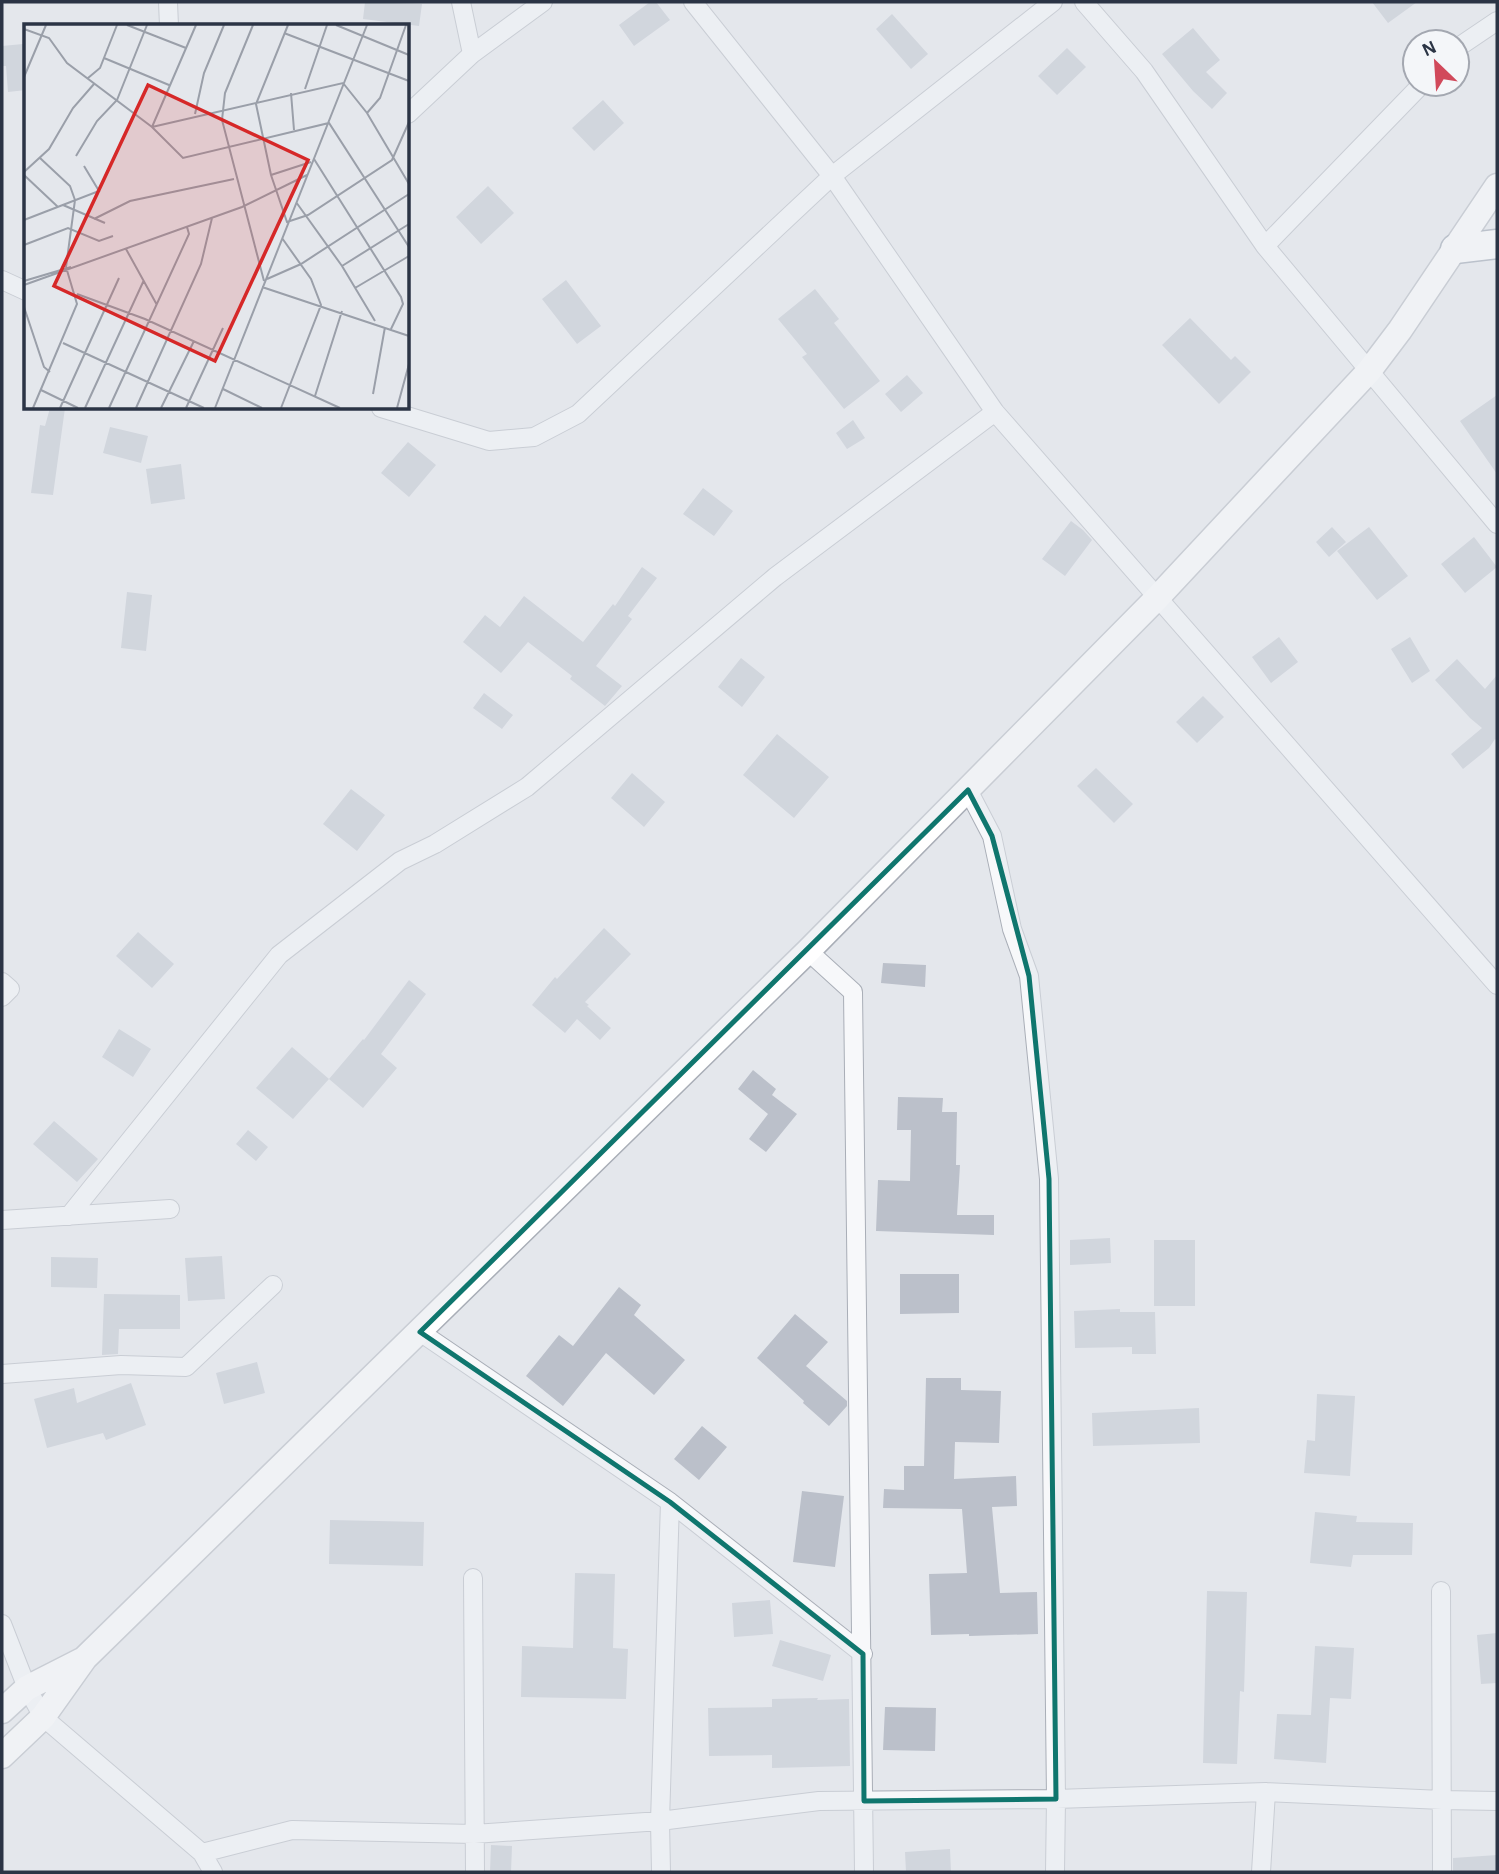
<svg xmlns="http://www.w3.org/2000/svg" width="1499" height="1874" font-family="'Alegreya Sans',sans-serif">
<rect width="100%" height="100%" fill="#e4e7ec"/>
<!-- building -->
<path fill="#bbc0ca" d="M 365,2 L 422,4 L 419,26 L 363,19 Z
M 650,2 L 656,2 L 670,20 L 634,46 L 619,25 Z
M 1372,2 L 1417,2 L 1388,23 Z
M 892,14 L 928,54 L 911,69 L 876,29 Z
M 1193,28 L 1220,60 L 1206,72 L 1227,93 L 1212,109 L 1193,91 L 1162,54 Z
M 23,44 L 26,90 L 8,92 L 6,66 L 2,66 L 2,46 Z
M 1067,48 L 1086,67 L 1057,95 L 1038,76 Z
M 603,100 L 624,123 L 594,151 L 572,128 Z
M 488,186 L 514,213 L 481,244 L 456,217 Z
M 566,280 L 601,326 L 577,344 L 542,299 Z
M 815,289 L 839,319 L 834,323 L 880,381 L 844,409 L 802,357 L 807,354 L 778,319 Z
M 1190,318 L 1231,360 L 1235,356 L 1251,372 L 1219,404 L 1162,345 Z
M 907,375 L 923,393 L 901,412 L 885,394 Z
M 1497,395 L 1497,474 L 1460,421 Z
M 50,408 L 65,408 L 53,495 L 31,493 L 40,425 L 45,426 Z
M 853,420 L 865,438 L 847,449 L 836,433 Z
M 110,427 L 148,436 L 141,463 L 103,453 Z
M 408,442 L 436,465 L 409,497 L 381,473 Z
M 181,464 L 185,499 L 151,504 L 146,469 Z
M 703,488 L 733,511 L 714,536 L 683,514 Z
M 1071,521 L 1083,530 L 1092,540 L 1065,576 L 1042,559 Z
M 1332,527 L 1346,542 L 1329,557 L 1316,542 Z
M 1369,527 L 1408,576 L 1377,600 L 1337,551 Z
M 1474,537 L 1497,567 L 1465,593 L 1441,564 Z
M 642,567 L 657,578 L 628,616 L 632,619 L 596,666 L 622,686 L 605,706 L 570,679 L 572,676 L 528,642 L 501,673 L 463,642 L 485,615 L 500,627 L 524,596 L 583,642 L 613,604 L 615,606 Z
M 127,592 L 152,595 L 146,651 L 121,648 Z
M 1279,637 L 1298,662 L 1271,683 L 1252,657 Z
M 1410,637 L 1430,671 L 1412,683 L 1391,649 Z
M 741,658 L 765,677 L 742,707 L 718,687 Z
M 1457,659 L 1485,689 L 1497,675 L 1497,741 L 1495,739 L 1489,748 L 1463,769 L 1451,754 L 1482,728 L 1470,718 L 1435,680 Z
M 484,693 L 513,715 L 502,729 L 473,708 Z
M 1203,696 L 1224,717 L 1197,743 L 1176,722 Z
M 777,734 L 829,777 L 794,818 L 743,775 Z
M 1096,768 L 1133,804 L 1114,823 L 1077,786 Z
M 632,773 L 665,802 L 644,827 L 611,798 Z
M 351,789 L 385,815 L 357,851 L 323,824 Z
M 604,928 L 631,954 L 585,1002 L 589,1005 L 587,1006 L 611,1028 L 600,1040 L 577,1019 L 565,1033 L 532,1005 L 555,977 L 557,979 Z
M 138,932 L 174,964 L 152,988 L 116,956 Z
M 883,963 L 926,965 L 925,987 L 881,983 Z
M 409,980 L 426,994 L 381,1054 L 397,1068 L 363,1108 L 329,1079 L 363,1039 L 364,1040 Z
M 119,1029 L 151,1049 L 133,1077 L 102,1057 Z
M 292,1047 L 329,1079 L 293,1119 L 256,1088 Z
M 753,1070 L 776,1089 L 772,1095 L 797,1114 L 766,1152 L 749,1139 L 768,1114 L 738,1089 Z
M 898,1097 L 943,1098 L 942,1112 L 957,1112 L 956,1165 L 960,1165 L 957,1215 L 994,1215 L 994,1235 L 876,1231 L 878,1180 L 910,1181 L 911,1130 L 897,1130 Z
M 54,1121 L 98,1159 L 77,1182 L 33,1144 Z
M 248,1130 L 268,1147 L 256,1161 L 236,1144 Z
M 1110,1238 L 1111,1263 L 1070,1265 L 1070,1240 Z
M 1154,1240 L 1195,1240 L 1195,1306 L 1154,1306 Z
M 222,1256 L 225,1299 L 188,1301 L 185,1258 Z
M 51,1257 L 98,1258 L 97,1288 L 51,1287 Z
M 900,1274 L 959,1274 L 959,1313 L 900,1314 Z
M 619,1287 L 641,1305 L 634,1315 L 685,1360 L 654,1395 L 606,1353 L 563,1406 L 526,1376 L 559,1335 L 573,1346 Z
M 104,1294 L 180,1295 L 180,1329 L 119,1329 L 118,1354 L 102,1355 Z
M 1120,1309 L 1120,1312 L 1155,1312 L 1156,1354 L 1132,1354 L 1132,1347 L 1075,1348 L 1074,1311 Z
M 795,1314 L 828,1342 L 806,1366 L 847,1401 L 847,1406 L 829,1426 L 803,1403 L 804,1401 L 757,1358 Z
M 257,1362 L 265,1393 L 224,1404 L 216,1373 Z
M 926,1378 L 961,1378 L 961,1390 L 1001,1391 L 999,1443 L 955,1442 L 954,1479 L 1016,1476 L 1017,1506 L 992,1507 L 1000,1593 L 1037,1592 L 1038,1634 L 969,1636 L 969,1634 L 931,1635 L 929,1574 L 967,1573 L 962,1509 L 883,1508 L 884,1489 L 904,1490 L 904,1466 L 924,1466 Z
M 131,1383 L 146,1425 L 106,1440 L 103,1433 L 47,1448 L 34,1399 L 74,1388 L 77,1403 Z
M 1317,1394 L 1355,1396 L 1350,1476 L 1304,1473 L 1307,1440 L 1315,1441 Z
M 1199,1408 L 1200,1443 L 1093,1446 L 1092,1413 Z
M 702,1426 L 727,1447 L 699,1480 L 674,1459 Z
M 802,1491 L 844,1496 L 835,1567 L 793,1562 Z
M 1315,1512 L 1357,1516 L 1356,1522 L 1413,1523 L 1412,1555 L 1353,1555 L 1351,1567 L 1310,1563 Z
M 330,1520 L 424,1522 L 423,1566 L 329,1564 Z
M 575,1573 L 615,1574 L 613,1648 L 628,1649 L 626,1699 L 521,1697 L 522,1646 L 573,1648 Z
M 1207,1591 L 1247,1592 L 1244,1692 L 1240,1691 L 1237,1764 L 1203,1763 Z
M 770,1600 L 773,1634 L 734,1637 L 732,1603 Z
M 1497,1633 L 1497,1683 L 1481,1684 L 1477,1635 Z
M 780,1640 L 831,1655 L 823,1681 L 772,1666 Z
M 1315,1646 L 1354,1648 L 1351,1699 L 1330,1698 L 1326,1763 L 1274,1759 L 1277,1714 L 1311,1715 Z
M 818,1698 L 817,1700 L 849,1699 L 850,1766 L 772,1768 L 772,1755 L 709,1756 L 708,1708 L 772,1707 L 772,1699 Z
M 885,1707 L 936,1708 L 935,1751 L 883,1750 Z
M 491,1845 L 512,1846 L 511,1872 L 490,1872 Z
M 950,1849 L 951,1872 L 906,1872 L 905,1852 Z
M 1497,1855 L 1497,1872 L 1453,1872 L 1453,1858 Z"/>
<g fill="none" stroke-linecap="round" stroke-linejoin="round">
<!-- minor casing -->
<g stroke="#a9aeb7" stroke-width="20">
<path id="minor" d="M 168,2 L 169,26
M 461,2 L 472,54
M 693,2 L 832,176 L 995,412 L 1497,985
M 1084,2 L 1144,71 L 1265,246 L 1497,524
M 1457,48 L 1497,21
M 408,114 L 472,54 L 543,2
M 1265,246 L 1422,84
M 2,280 L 26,291
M 381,408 L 489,441 L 534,437 L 578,414 L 832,176 L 1053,2
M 968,790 L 992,836 L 1012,929 L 1029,976 L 1049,1179 L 1056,1799 L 1055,1872
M 808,951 L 853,992 L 864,1872
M 2,982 L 10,989 L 2,997
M 69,1216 L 279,955 L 400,861 L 435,844 L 527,787 L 775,577 L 995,412
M 2,1220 L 170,1209
M 420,1332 L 670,1502 L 863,1654
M 2,1374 L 121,1365 L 186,1367 L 273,1285
M 473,1578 L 475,1872
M 1441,1591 L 1442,1872
M 2,1624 L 27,1688 L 43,1717 L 202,1853 L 213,1872
M 202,1853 L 292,1830 L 474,1834 L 660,1821 L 819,1801 L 1056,1799 L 1266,1792 L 1442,1800 L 1497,1801
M 661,1872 L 660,1821 L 670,1502
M 1261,1872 L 1266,1792"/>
</g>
<!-- secondary casing -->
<g stroke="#a9aeb7" stroke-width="27">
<path id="secondary" d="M 2,1711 L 27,1688 L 82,1660
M 2,1756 L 43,1717 L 85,1658 L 808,951 L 1158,597 L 1369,371 L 1400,330 L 1497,186"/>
</g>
<!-- trunk casing -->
<g stroke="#8b94a3" stroke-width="31">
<path id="trunk" d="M 1455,249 L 1497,244"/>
</g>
<!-- minor -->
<use href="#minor" stroke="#f7f8fa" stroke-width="18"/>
<!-- secondary -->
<use href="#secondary" stroke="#fff" stroke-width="24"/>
<!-- trunk -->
<use href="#trunk" stroke="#fff" stroke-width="28"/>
</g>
<!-- marked area -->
<path d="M0 0H1499V1874H0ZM 968,790 L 992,836 L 1029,976 L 1049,1179 L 1056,1799 L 864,1801 L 863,1654 L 670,1502 L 420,1332 Z" fill="#e4e7ec" fill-opacity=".55" fill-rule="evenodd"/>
<path fill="none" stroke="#0f766e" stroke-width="5" stroke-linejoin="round" d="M 968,790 L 992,836 L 1029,976 L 1049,1179 L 1056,1799 L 864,1801 L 863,1654 L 670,1502 L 420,1332 Z"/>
<!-- overview -->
<g transform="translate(24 24)">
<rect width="385" height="385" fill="#e4e7ec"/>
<path fill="none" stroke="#9a9fa9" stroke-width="2" d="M 103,1 L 162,24M 229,1 L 201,69 L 198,96 L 240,257M 264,1 L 232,80 L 247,151 L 263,198 L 284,191 L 368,136 L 385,98M 312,1 L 385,31M 0,5 L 25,14 L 43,39 L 128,103 L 159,134 L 305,99 L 385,223M 260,9 L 385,57M 80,34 L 145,61M 0,53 L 22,1M 64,54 L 76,44 L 93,1M 281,65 L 303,1M 267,69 L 270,106M 343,89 L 356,74 L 382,1M 171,90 L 180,49 L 200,1M 128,103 L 319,59 L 343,89 L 385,160M 128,103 L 172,1M 52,132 L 73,97 L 93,76 L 123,1M 290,135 L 377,273 L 379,280 L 367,305M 0,148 L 25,125 L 49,84 L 70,60M 0,151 L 34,183M 247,151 L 287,138M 272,178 L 318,242 L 385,200M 39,181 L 81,199M 70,195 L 106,177 L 210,155M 0,196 L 75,167 L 60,142M 0,221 L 44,204 L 75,217 L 89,212M 102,225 L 133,281M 318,242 L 351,297M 243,255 L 277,240 L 385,170M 0,257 L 47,243M 0,261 L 218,183 L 283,151M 238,263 L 385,312M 331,264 L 385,232M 53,270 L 121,295 L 316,384M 0,283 L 20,343 L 26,348M 39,319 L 180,384M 199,365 L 238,384M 17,366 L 54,384M 349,370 L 361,303M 291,372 L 318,287M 9,384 L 53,280 L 42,243 L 51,176 L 46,162 L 16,134M 36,384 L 95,254M 61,384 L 120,256M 85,384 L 165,210 L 163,203M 112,384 L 177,240 L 188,194M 137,384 L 170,317M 162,384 L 199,304M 191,384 L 343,1M 257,384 L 297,281 L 287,255 L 258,214M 373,384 L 385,340"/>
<path fill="#d62828" fill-opacity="0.15" stroke="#d62828" stroke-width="3.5" d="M 124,61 L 284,136 L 191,337 L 30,262 Z"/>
<rect width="385" height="385" fill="none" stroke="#2b3445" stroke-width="3.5"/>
</g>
<!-- border -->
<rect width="1499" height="1874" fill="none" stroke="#2b3445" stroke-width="7"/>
<!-- north arrow -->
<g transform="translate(1436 63) rotate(335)"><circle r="33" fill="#f4f6f9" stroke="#a4a8b1" stroke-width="2"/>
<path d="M0-5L12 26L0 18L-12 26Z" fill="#d1495b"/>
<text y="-10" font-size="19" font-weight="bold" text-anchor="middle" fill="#2b3445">N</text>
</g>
</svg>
